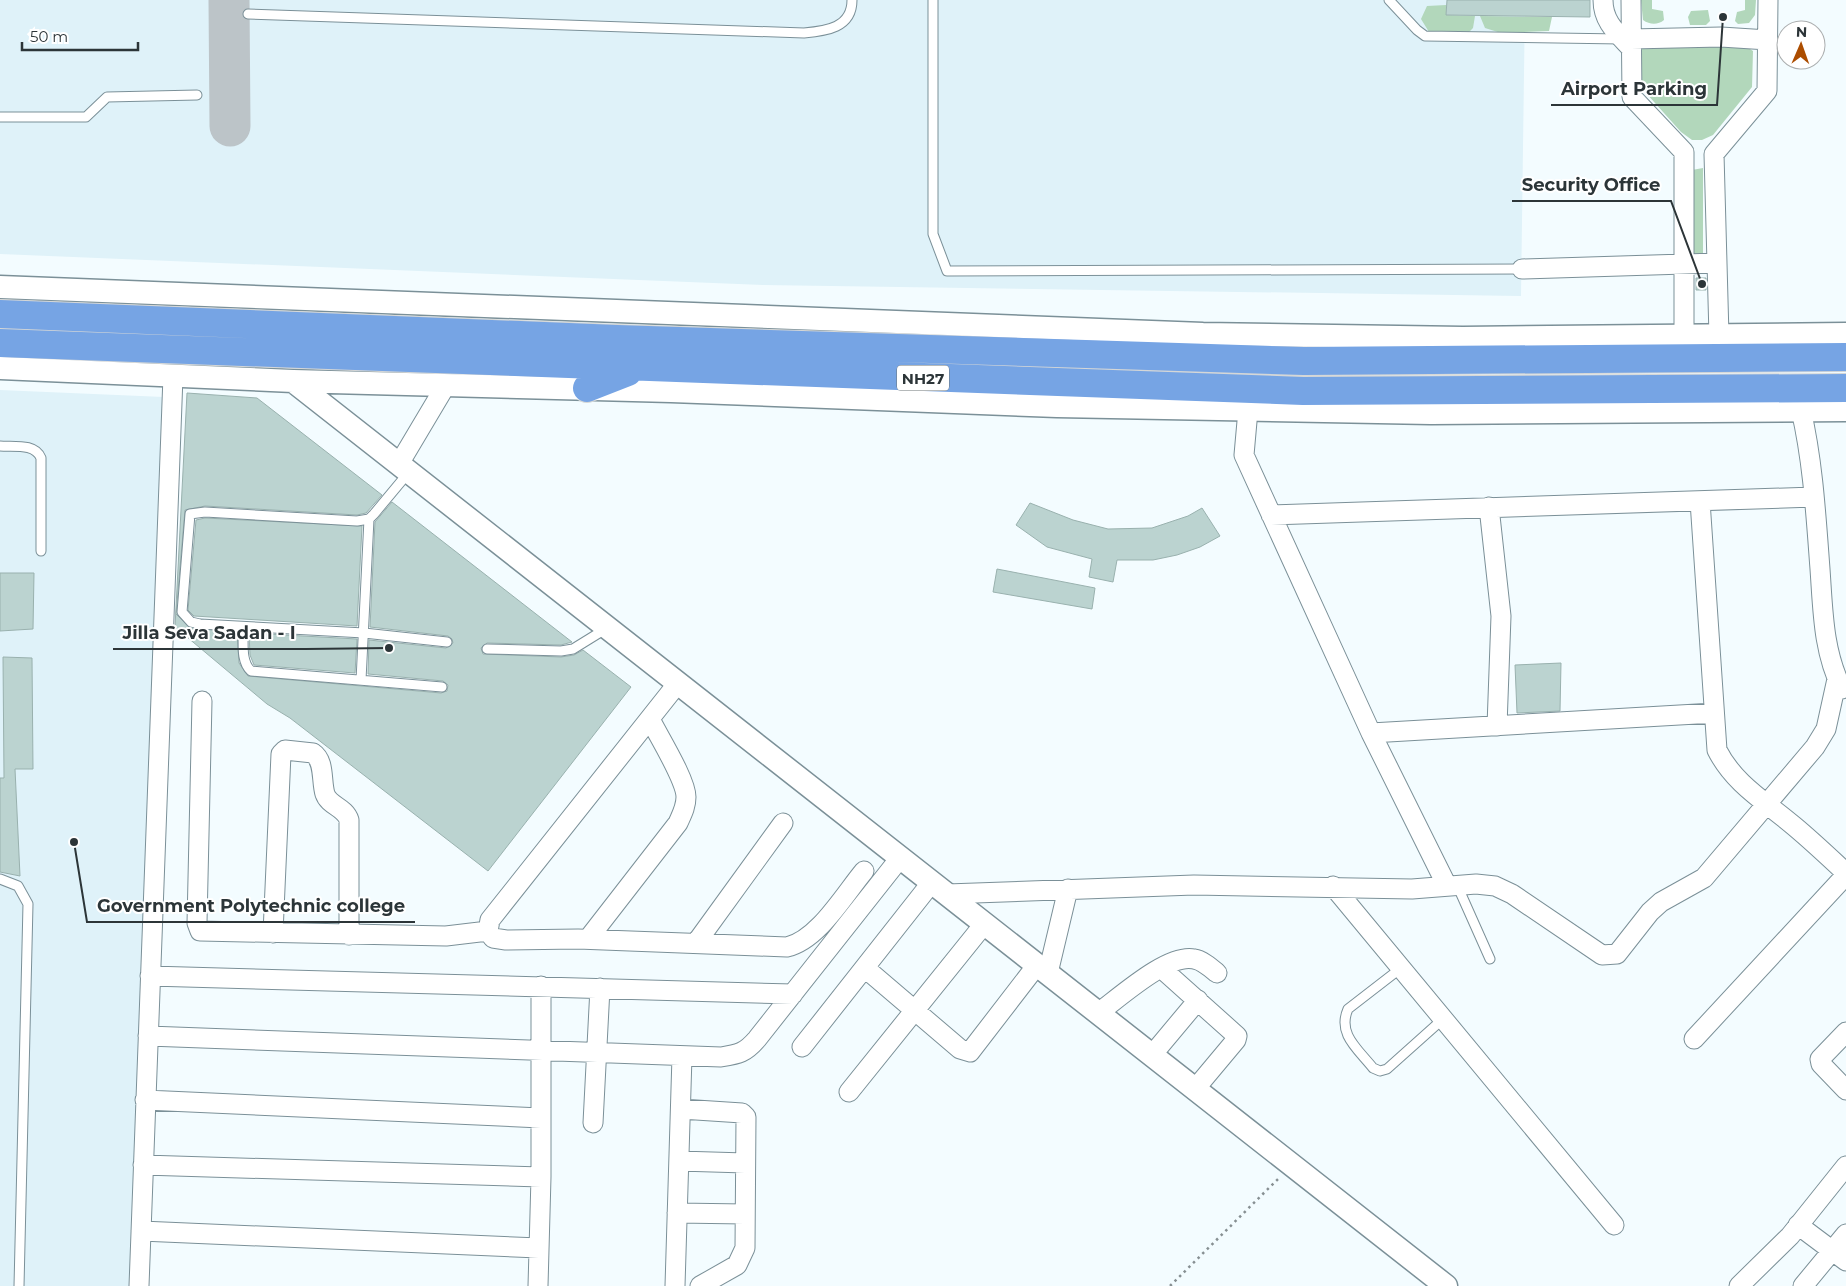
<svg xmlns="http://www.w3.org/2000/svg" width="1846" height="1286" font-family="Montserrat,sans-serif">
<rect width="100%" height="100%" fill="#f3fcff"/>
<!-- built -->
<path fill="#dff2f9" d="M 0,0 L 1525,0 L 1521,296 L 763,285 L 0,254 Z
M 0,390 L 164,397 L 133,1286 L 0,1286 Z"/>
<!-- green -->
<path fill="#b2d7bb" d="M 1641,0 L 1652,0 L 1652,9 L 1663,11 L 1664,20 C 1658,25 1650,25 1643,20 Z
M 1745,0 L 1756,0 L 1755,15 L 1749,23 L 1738,24 L 1735,21 L 1737,12 L 1745,10 Z
M 1446,5 L 1447,15 L 1475,16 L 1473,28 L 1468,33 L 1429,32 L 1421,19 L 1427,6 Z
M 1708,10 L 1710,21 L 1706,25 L 1690,25 L 1688,17 L 1691,11 Z
M 1480,16 L 1552,17 L 1549,31 L 1501,33 L 1485,28 Z
M 1647,44 L 1744,45 L 1753,51 L 1752,87 L 1713,135 L 1702,140 L 1692,140 L 1681,132 L 1646,93 L 1642,85 L 1641,49 Z
M 1703,168 L 1703,258 L 1692,258 L 1692,170 Z"/>
<g fill="none" stroke-linecap="round" stroke-linejoin="round">
<!-- taxiway -->
<path stroke="#bcc4c8" stroke-width="41" d="M 229,0 L 230,126"/>
</g>
<!-- building -->
<path fill="#bbd3d0" stroke="#99b1ae" d="M 1447,0 L 1590,0 L 1590,17 L 1446,15 Z
M 1696,278 L 1706,278 L 1706,290 L 1696,290 Z
M 187,393 L 257,398 L 382,495 L 366,513 L 357,515 L 205,506 L 185,510 L 176,614 L 190,628 L 237,632 L 239,663 L 248,676 L 441,693 L 447,691 L 448,685 L 443,681 L 368,674 L 369,640 L 446,648 L 453,643 L 452,639 L 448,636 L 370,627 L 375,522 L 392,502 L 572,642 L 561,645 L 487,643 L 481,648 L 483,654 L 561,657 L 574,655 L 583,650 L 631,687 L 488,871 L 290,718 L 267,704 L 175,627 Z
M 1030,503 L 1073,520 L 1108,529 L 1152,528 L 1188,516 L 1202,508 L 1220,536 L 1200,547 L 1177,555 L 1153,560 L 1117,560 L 1113,582 L 1089,577 L 1092,559 L 1047,547 L 1016,525 Z
M 205,518 L 362,526 L 357,626 L 194,616 L 188,610 L 196,520 Z
M 997,569 L 1095,588 L 1092,609 L 993,592 Z
M 0,573 L 34,573 L 33,629 L 0,631 Z
M 249,633 L 357,639 L 355,673 L 254,665 L 250,655 Z
M 3,657 L 32,658 L 33,769 L 15,769 L 20,876 L 0,872 L 0,778 L 4,778 Z
M 1561,663 L 1560,711 L 1517,713 L 1515,665 Z"/>
<g fill="none" stroke-linecap="round" stroke-linejoin="round">
<!-- service casing -->
<g stroke="#7b9098" stroke-width="11">
<path id="service" d="M 933,0 L 933,234 L 947,271 L 1522,269
M 1389,0 L 1417,30 L 1425,36 L 1621,39
M 248,14 L 804,33 C 826,31 852,28 852,0
M 0,117 L 86,117 L 107,97 L 197,95
M 0,446 C 14,447 35,443 41,458 L 41,551
M 409,472 L 374,514 L 369,519 L 357,521 L 205,512 L 190,514 L 182,612 L 191,622 L 200,624 L 364,633 L 447,642
M 243,627 C 244,641 240,661 251,671 L 442,687
M 487,649 L 561,651 L 573,649 L 607,628
M 361,680 L 369,519
M 0,879 L 18,886 L 28,904 L 19,1286
M 1457,885 L 1490,959
M 1401,968 L 1348,1009 C 1337,1034 1358,1049 1373,1068 L 1380,1071 L 1387,1069 L 1443,1019"/>
</g>
<!-- minor casing -->
<g stroke="#7b9098" stroke-width="21">
<path id="minor" d="M 1603,0 C 1603,22 1617,33 1631,48
M 1631,0 L 1632,97 L 1684,152 L 1684,336
M 1631,39 L 1721,37 L 1768,40
M 1522,269 L 1717,263
M 1719,336 L 1714,154 L 1767,91 L 1768,0
M 1248,410 L 1244,455 L 1371,733 L 1447,886
M 1801,410 C 1813,462 1816,516 1820,569 C 1823,611 1823,651 1842,689
M 399,464 L 446,385
M 1700,501 L 1717,750 C 1734,784 1766,802 1794,826 C 1812,841 1829,857 1846,873
M 1489,507 L 1501,616 L 1497,726
M 1271,515 L 1814,497
M 678,683 L 490,920 L 488,931 L 493,938 L 506,940 L 578,939 L 787,947 C 818,940 844,895 864,871
M 202,701 L 197,923 L 200,931 L 446,936 L 488,931
M 1371,733 L 1714,713
M 1333,886 L 1614,1225
M 947,894 L 1194,885 L 1412,889 L 1476,884 L 1495,886 L 1512,894 L 1602,955 L 1617,954 L 1650,912 L 1661,902 L 1704,878 L 1815,747 L 1826,729 L 1837,679
M 273,933 L 281,754 L 285,750 L 313,753 C 325,761 321,781 325,794 C 329,806 345,807 349,820 L 349,935
M 588,939 L 678,823 C 682,814 686,807 686,797 C 686,780 659,737 650,719
M 696,943 L 783,823
M 865,968 L 960,1049 L 970,1052 L 1037,965
M 1161,968 L 1237,1036 L 1236,1040 L 1195,1089
M 1048,973 L 1068,889
M 150,976 L 793,994
M 1098,1013 C 1119,998 1168,953 1194,959 C 1202,960 1211,968 1217,973
M 1846,1032 L 1820,1059 L 1821,1064 L 1846,1090
M 148,1036 L 721,1057 C 739,1054 745,1053 757,1039 L 900,858
M 1694,1039 L 1846,875
M 802,1047 L 932,882
M 1152,1055 L 1198,1000
M 849,1092 L 985,923
M 145,1100 L 541,1118
M 681,1109 L 742,1113 L 746,1117 L 745,1248 L 737,1265 L 700,1286
M 593,1123 L 600,988
M 679,1161 L 745,1163
M 143,1165 L 541,1177
M 677,1213 L 745,1214
M 1798,1225 L 1846,1261
M 141,1231 L 539,1248
M 139,1286 L 173,376
M 538,1286 L 541,1177 L 541,986
M 675,1286 L 682,1056
M 1739,1286 L 1790,1236 L 1846,1166
M 1803,1286 L 1846,1234"/>
</g>
<!-- tertiary casing -->
<g stroke="#7b9098" stroke-width="25">
<path id="tertiary" d="M 0,287 L 1203,334 L 1463,338 L 1846,334
M 0,368 L 293,381 L 671,391 L 1057,406 L 1431,413 L 1846,410
M 293,381 L 1446,1286"/>
</g>
<!-- trunk casing -->
<g stroke="#d5d7d7" stroke-width="30">
<path id="trunk" d="M 0,314 L 617,339 L 1304,361 L 1846,357
M 0,343 L 1303,391 L 1846,388
M 587,388 L 628,372"/>
</g>
<!-- path -->
<path stroke="#868f92" stroke-width="2.5" stroke-dasharray="2.5 4" stroke-linecap="butt" d="M 1170,1286 L 1279,1178"/>
<!-- service -->
<use href="#service" stroke="#fff" stroke-width="9"/>
<!-- minor -->
<use href="#minor" stroke="#fff" stroke-width="19"/>
<!-- tertiary -->
<use href="#tertiary" stroke="#fff" stroke-width="22"/>
<!-- trunk -->
<use href="#trunk" stroke="#76a4e4" stroke-width="28"/>
</g>
<g text-anchor="middle" dominant-baseline="central" stroke-width="4" stroke-linejoin="round" paint-order="stroke">
<!-- shield labels -->
<rect fill="#fff" stroke="#6b7274" stroke-width="1" x="897" y="365.5" width="52" height="25" rx="4"/>
<g font-size="15" font-weight="bold" fill="#2c3538">
<text x="923" y="378">NH27</text>
</g>
</g>
<!-- callouts -->
<path fill="none" stroke="#2c3538" stroke-width="2" d="M1723 17L1717 105H1551M1702 284L1671 201H1512M389 648L306 649H113M74 842L87 922H415"/>
<g fill="#2c3538" stroke="#fff" stroke-width="2">
<circle cx="1723" cy="17" r="5"/>
<circle cx="1702" cy="284" r="5"/>
<circle cx="389" cy="648" r="5"/>
<circle cx="74" cy="842" r="5"/>
</g>
<g font-size="18" text-anchor="middle" font-weight="bold" fill="#2c3538" stroke="#fff" stroke-width="4" stroke-linejoin="round" paint-order="stroke">
<text x="1634" y="95">Airport Parking</text>
<text x="1591" y="191">Security Office</text>
<text x="209" y="639">Jilla Seva Sadan - I</text>
<text x="251" y="912">Government Polytechnic college</text>
</g>
<!-- north arrow -->
<g transform="translate(1801 45) rotate(2)"><circle r="24" fill="#ffffff" stroke="#abaeaf"/>
<path d="M0-4L9 19L0 12L-9 19Z" fill="#ac4d00"/>
<text y="-8" font-size="14" font-weight="bold" text-anchor="middle" fill="#2c3538">N</text>
</g>
<!-- scale -->
<path d="M22 42v8h116v-8" fill="none" stroke="#2c3538" stroke-width="2.5"/>
<text x="30" y="42" font-size="15" fill="#2c3538" stroke="#ffffff" stroke-width="4" paint-order="stroke">50 m</text>
</svg>
